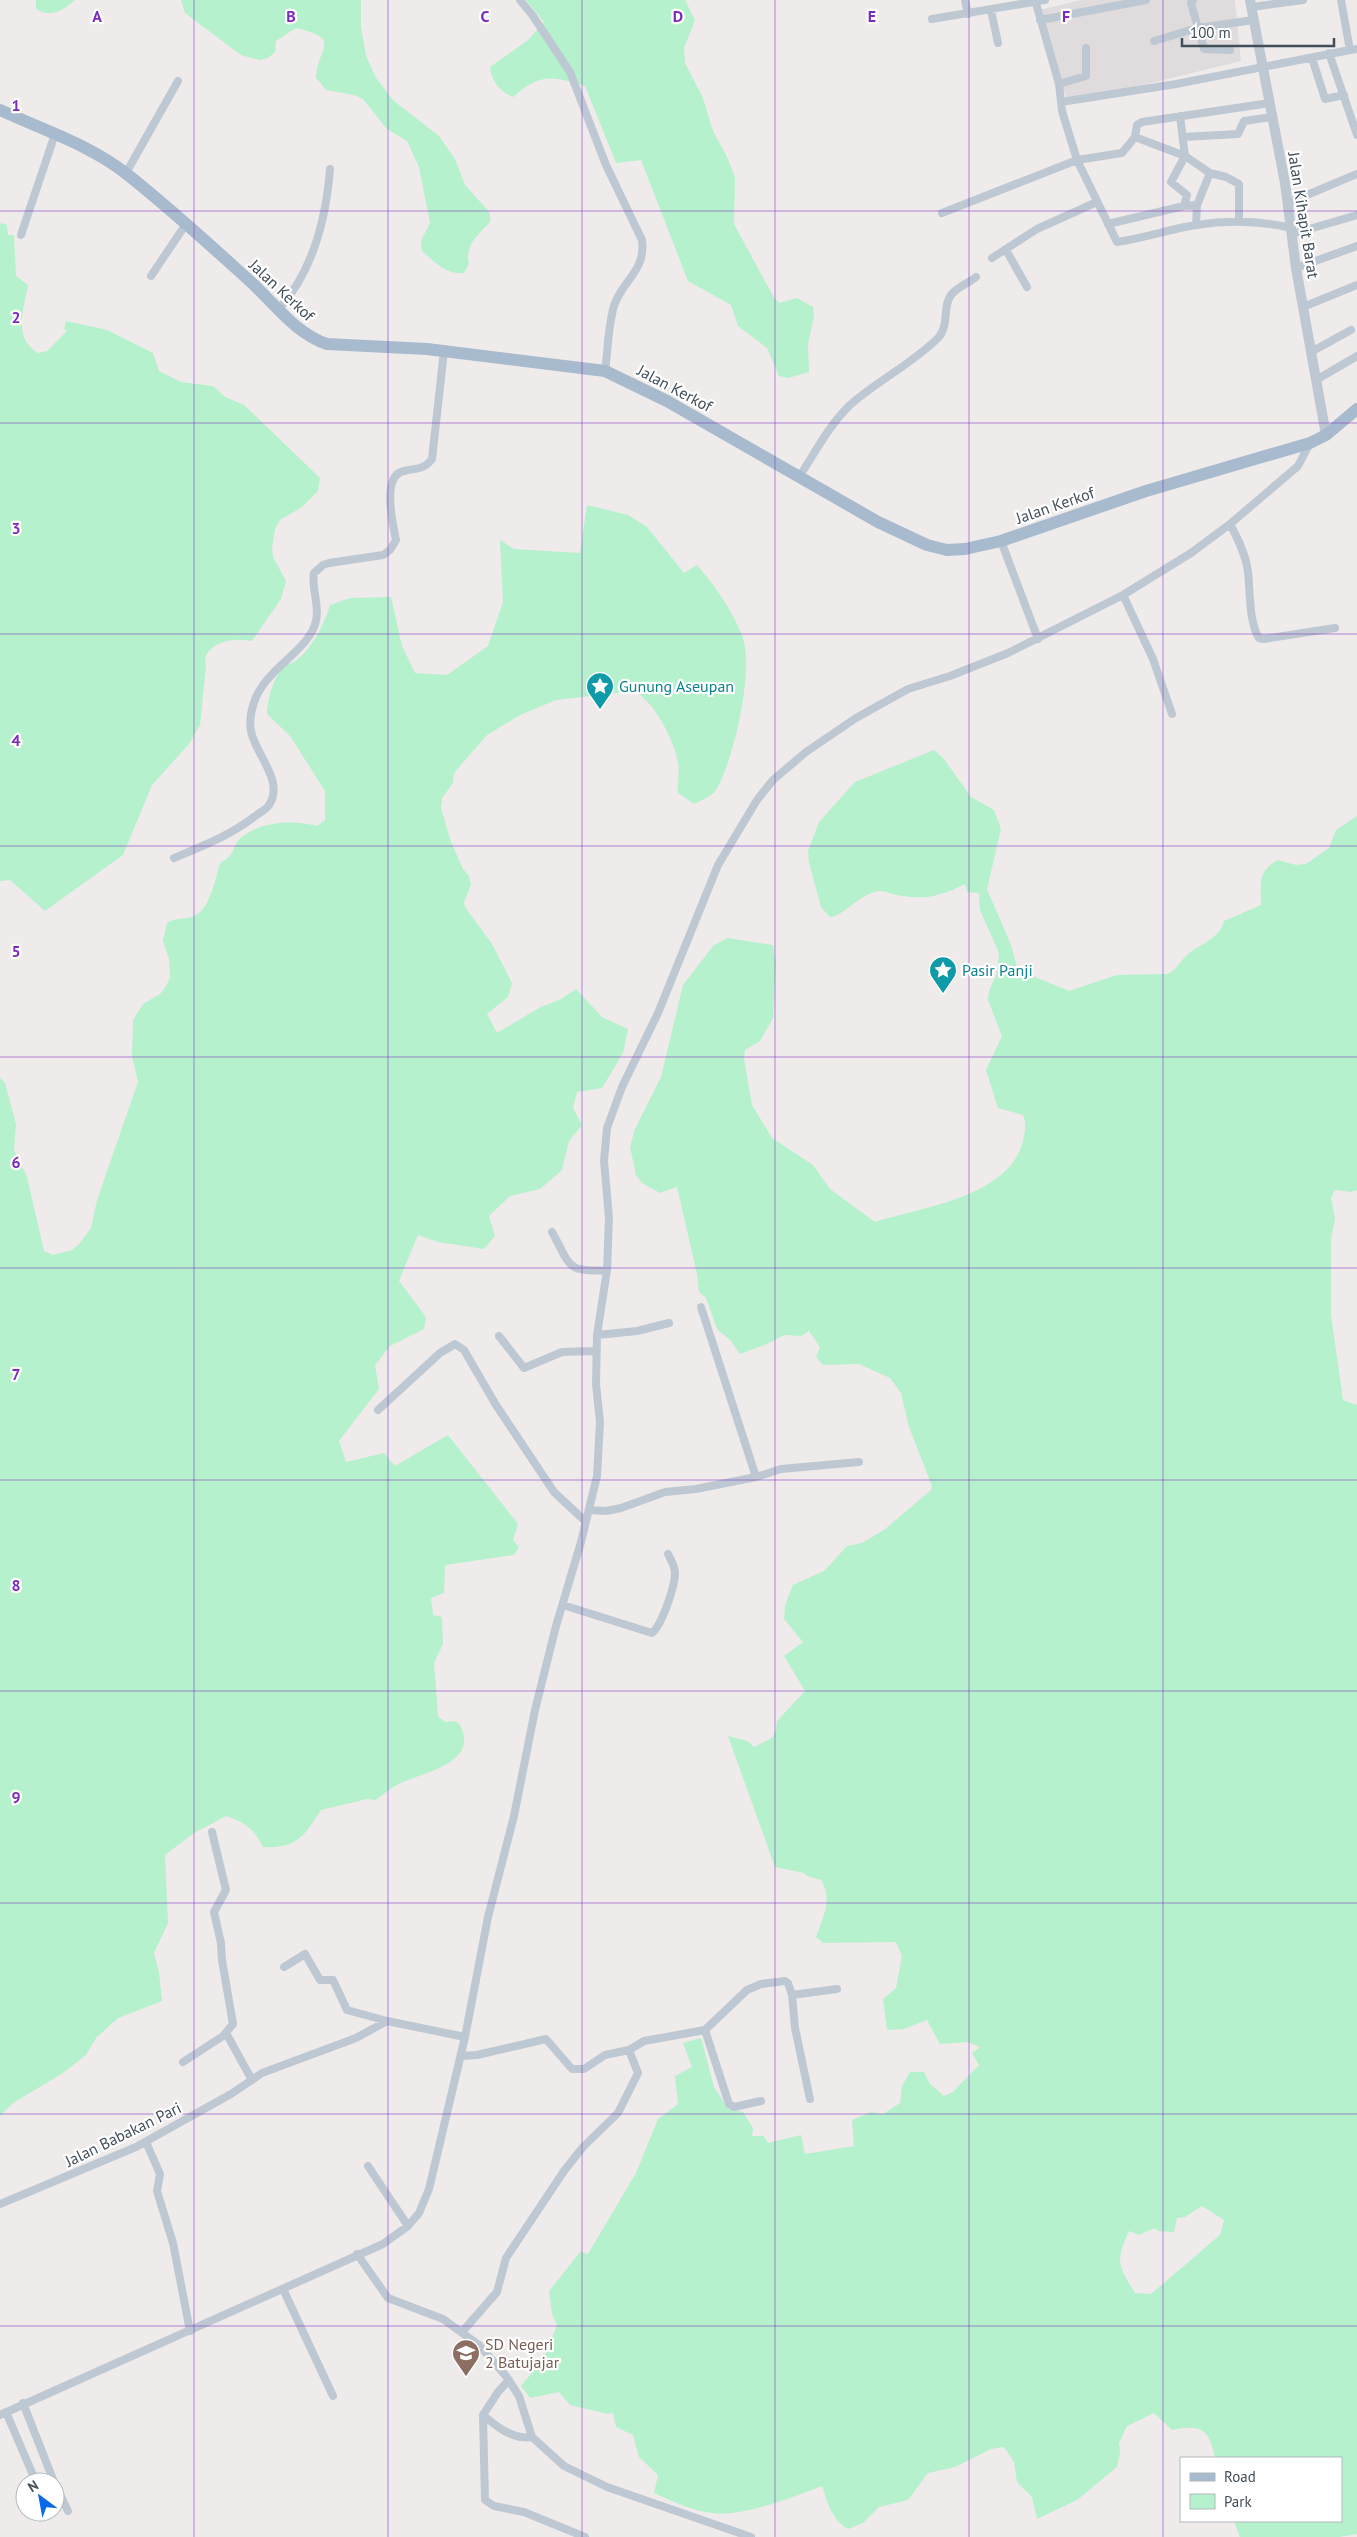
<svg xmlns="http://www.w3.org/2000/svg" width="1357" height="2537" font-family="'PT Sans',sans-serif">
<rect width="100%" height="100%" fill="#efebeb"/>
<!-- education -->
<path fill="#e0dcdd" d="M 1082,0 L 1235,0 L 1241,61 L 1131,88 L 1123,51 L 1131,89 L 1067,100 L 1039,10 Z"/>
<!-- green -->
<path fill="#b4f1cc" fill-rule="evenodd" d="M 36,0 L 75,0 C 63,11 51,18 36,9 Z
M 181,0 L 361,0 L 361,27 L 366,56 L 376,78 L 394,101 L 439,136 L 455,159 L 465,185 L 490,213 L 490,222 C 478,235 464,246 469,264 L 464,273 C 446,275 435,262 422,251 L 421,241 L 430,223 L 419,167 L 407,141 L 387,129 L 363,99 L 354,95 L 326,90 L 316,78 C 317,46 344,40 296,28 L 276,41 L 275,52 L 268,58 L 259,60 L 241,55 L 185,13 Z
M 526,0 L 685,0 L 695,20 L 684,48 L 685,63 L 703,98 L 713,131 L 727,157 L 735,177 L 734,224 L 773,296 L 779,303 L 797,298 L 813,307 L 814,316 L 808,344 L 809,372 L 788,378 L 779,376 L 767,348 L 738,326 L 731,305 L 688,281 L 641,160 L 616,163 L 585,86 C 551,76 541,73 513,97 C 499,91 492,82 490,67 L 528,40 L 544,22 Z
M 0,223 L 7,225 L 8,235 L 14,235 L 16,276 L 28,285 C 24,310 12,337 38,353 L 47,351 L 67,331 L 64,329 L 66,321 L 107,330 L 153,353 L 159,371 L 181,382 L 213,386 L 225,397 L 244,405 L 320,478 L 318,491 L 302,507 L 280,520 L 275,529 L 272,548 L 273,557 L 286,581 L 281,599 L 252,641 C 234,638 215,640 205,657 L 206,666 L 200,725 L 189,744 L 152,785 L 123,855 L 45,911 L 10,880 L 0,881 Z
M 587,505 L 628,515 L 647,527 L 684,573 L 697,565 C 714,584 733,612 742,635 C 755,668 734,760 716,790 C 713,796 700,801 694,804 L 678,793 C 677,782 680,772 678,762 C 674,740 654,701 634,691 L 556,700 L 520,715 L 487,735 L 454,773 L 453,783 L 442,798 L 441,808 L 451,842 L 463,869 L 469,876 L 471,885 L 464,902 L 465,907 L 492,944 L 512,983 L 508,997 L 487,1014 L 497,1033 L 539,1008 L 561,999 L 576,989 L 602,1017 L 628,1029 L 623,1053 L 602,1088 L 577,1092 L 573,1108 L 582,1125 L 569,1141 L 562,1170 L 540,1189 L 510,1196 L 489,1216 L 495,1236 L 484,1249 L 438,1242 L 418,1235 L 399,1281 L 426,1317 L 424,1329 L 390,1346 L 375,1365 L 379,1389 L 339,1441 L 346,1462 L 384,1453 L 395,1466 L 448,1435 L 518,1524 L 513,1540 L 519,1547 L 514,1555 L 445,1565 L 444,1593 L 431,1598 L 433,1615 L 442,1617 L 443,1644 L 434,1663 L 438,1716 L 445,1722 C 452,1721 458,1720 461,1727 C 479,1766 416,1773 395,1786 C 388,1790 382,1795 376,1800 L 367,1799 L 321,1810 C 304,1836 297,1849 263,1847 C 254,1829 245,1822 226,1816 L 194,1833 L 165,1855 L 168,1923 L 154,1953 L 159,1972 L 162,2001 L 118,2018 L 96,2038 L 86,2055 L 63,2073 L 13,2103 L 0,2116 L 0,1078 L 5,1083 L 16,1124 L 14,1150 L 27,1177 L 44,1251 L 53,1255 L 72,1250 L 79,1244 L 91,1228 L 97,1200 L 138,1082 L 132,1056 L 133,1020 L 143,1004 L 160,994 L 166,986 L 170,978 L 169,959 L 163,941 L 167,923 C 176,917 184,920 194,916 C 209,911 216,878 220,863 C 238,853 230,847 242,837 C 262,821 293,820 317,826 L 325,820 L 325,791 L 290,736 L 267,714 C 268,698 272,679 284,667 C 286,664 291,664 294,662 C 312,649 324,625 330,605 L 350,598 L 391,597 L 402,646 L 415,673 L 447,675 L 488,646 L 503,602 L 500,540 L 514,549 L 580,553 Z
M 934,750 L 944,759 L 971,797 L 994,810 L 1001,829 L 987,889 L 1011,945 L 1018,970 L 1069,991 L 1117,975 L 1168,974 C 1176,970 1179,963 1185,957 C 1197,944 1219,941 1224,921 L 1261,905 C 1261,884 1257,871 1278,860 L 1296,865 L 1306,864 L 1329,848 L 1336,830 L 1357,816 L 1357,1190 L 1351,1192 L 1335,1190 L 1331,1198 L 1335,1219 L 1331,1239 L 1331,1315 L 1343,1400 L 1357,1405 L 1357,2534 L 1339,2537 L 1240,2537 L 1234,2521 L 1341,2521 L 1341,2458 L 1215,2458 C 1209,2429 1202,2424 1172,2430 L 1154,2413 L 1127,2426 L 1119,2443 L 1120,2453 L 1117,2467 L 1077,2500 L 1037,2519 L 1032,2497 L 1017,2482 L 1014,2462 L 1004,2447 L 991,2449 L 955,2467 L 928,2473 L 908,2500 L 879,2507 L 863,2523 L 848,2529 C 832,2520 828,2504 822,2486 C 792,2497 744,2517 713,2513 C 692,2511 672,2501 654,2493 L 658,2475 L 639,2457 L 633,2435 L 616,2427 L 613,2413 L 608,2414 L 570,2405 L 559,2392 L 530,2398 L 521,2386 L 543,2360 L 557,2325 L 552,2314 L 549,2291 L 580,2252 L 588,2254 L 636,2173 L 658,2119 L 678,2104 L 675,2076 L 692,2067 L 683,2043 L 701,2038 L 714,2087 L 728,2109 L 743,2112 L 753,2128 L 752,2136 L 764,2136 L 768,2143 L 801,2135 L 805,2154 L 854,2146 L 852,2120 L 871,2112 L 883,2114 L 900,2103 L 902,2086 L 910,2072 L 924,2072 L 930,2084 L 944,2096 L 953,2092 L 979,2065 L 972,2053 L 980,2047 L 968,2042 L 940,2044 L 927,2020 L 904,2029 L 887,2030 L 883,1999 L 896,1988 L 902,1956 L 896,1942 L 823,1943 L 816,1937 C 823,1917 833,1899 821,1880 L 807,1876 L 804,1873 L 775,1867 L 728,1736 L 747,1741 L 754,1747 L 772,1738 L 776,1730 L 777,1721 L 805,1691 L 784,1656 L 803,1642 L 784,1619 L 785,1605 L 793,1585 L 824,1571 L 847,1546 L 862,1543 L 884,1530 L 931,1490 L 932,1486 L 909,1427 L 901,1393 L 890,1378 L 859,1364 L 823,1365 L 816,1357 L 820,1347 L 809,1331 L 801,1336 L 784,1335 L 765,1345 L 740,1354 L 731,1341 L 717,1329 L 706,1298 L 699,1292 L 697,1274 L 677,1187 L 660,1193 L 642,1183 L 636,1175 L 630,1147 L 635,1129 L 661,1077 L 683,985 L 713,946 L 727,938 L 773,945 L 776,963 L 773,1018 L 760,1041 L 745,1050 L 744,1059 L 752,1105 L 772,1138 L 813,1165 L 830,1189 L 875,1222 C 922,1207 1009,1197 1023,1141 C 1025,1131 1027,1125 1023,1115 L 998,1108 L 986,1070 L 1002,1036 L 988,1000 L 989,991 L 997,973 L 999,953 L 980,910 L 979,893 L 967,892 L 965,884 C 943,895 928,900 903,896 C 896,896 886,891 880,891 C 861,892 843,917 830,917 L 821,907 L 809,863 L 808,851 L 819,822 L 855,782 ZM 1202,2206 L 1224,2220 L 1220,2235 L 1151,2294 L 1135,2293 C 1118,2266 1115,2261 1129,2231 L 1139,2235 L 1155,2228 L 1158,2231 L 1174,2232 L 1177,2218 L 1185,2217 Z"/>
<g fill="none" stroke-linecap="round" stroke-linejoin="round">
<!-- minor -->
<path stroke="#bdc8d2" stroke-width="8" d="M 520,0 L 533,16 L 570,72 L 606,165 L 642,240 C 646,272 622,280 614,306 C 608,326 608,350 605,371
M 965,0 L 968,14
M 1035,0 L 1059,84 L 1062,111 L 1077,160 L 1117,242 C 1144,238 1170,229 1196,225 C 1228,220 1261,221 1292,228
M 1193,0 L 1191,3 L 1204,49 L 1230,50
M 1341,0 L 1350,50 L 1357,49
M 1252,7 L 1303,0
M 991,10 L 998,43
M 932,19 L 1045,0
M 1040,20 L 1146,0
M 1154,41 L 1197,28 L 1254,20
M 1329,53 L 1357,135
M 1312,58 L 1325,99 L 1344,95
M 1059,84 L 1086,76 L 1086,48
M 1061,102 L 1176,84 L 1350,50
M 1180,116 L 1185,156 L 1171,182 L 1187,195 L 1184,206
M 1135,137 L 1185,156 L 1210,173 L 1226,177 L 1239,184 L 1239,222
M 1183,137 L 1238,134 L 1244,121 L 1272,117
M 126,173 L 178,81
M 1288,203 L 1357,174
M 942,213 L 1077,160 L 1122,153 L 1135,137 L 1137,125 L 1142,122 L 1270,103
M 1108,224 L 1184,206 L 1197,205 L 1210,173
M 1196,225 L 1197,205
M 1292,234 L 1357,215
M 21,235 L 55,134
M 1006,250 L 1027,287
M 992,258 L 1037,229 L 1097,202
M 1296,268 L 1357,246
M 151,276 L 186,224
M 1303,307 L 1357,285
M 279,309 C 313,271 326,219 330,169
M 1311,352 L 1351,330
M 1316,380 L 1357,356
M 799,477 C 815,453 829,425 850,405 C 878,380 912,364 938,338 C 950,325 942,307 951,295 C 957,287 969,283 976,277
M 1230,524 C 1238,539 1246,555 1248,572 C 1250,590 1249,623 1259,638 L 1264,639 L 1335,628
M 1001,541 L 1038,639
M 1123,595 L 1153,659 L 1172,714
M 174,858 C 203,846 229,836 254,817 C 259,813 266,810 269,805 C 285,781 255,754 251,731 C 249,721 252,707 256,697 C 269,667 310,649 316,621 C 320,604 311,589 314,573 L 323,565 L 329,563 L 383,555 L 390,550 L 396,540 C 393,525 381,475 404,471 C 416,468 424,470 432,459 L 444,351
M 552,1232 C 571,1266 566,1273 607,1270
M 701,1307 L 756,1477
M 597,1335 L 637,1331 L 669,1323
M 499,1336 L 524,1368 L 562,1352 L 596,1351
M 378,1410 L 440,1353 L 455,1344 L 464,1350 L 496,1405 L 554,1492 L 585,1521
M 589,1510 L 606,1511 L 621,1508 L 665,1492 L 696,1489 L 756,1477 L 781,1469 L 859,1462
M 563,1605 L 652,1633 C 662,1625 675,1586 675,1573 C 675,1566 671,1560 668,1554
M 284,1967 L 305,1954 L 320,1980 L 333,1980 L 347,2010 L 387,2021
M 792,1995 L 837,1989
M 705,2030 L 729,2104 L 734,2107 L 761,2101
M 226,2033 L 252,2080
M 461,2056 L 477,2055 L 546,2039 L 572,2069 L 584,2069 L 605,2055 L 629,2050 L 644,2041 L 705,2030 L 747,1990 L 761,1984 L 785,1981 L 788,1983 L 792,1995 L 795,2028 L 810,2099
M 183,2062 L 223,2036 L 233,2024 L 222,1960 L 221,1943 L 214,1912 L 226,1890 L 212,1832
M 146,2142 L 160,2174 L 157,2191 L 173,2243 L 190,2331
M 368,2166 L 408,2226
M 0,2204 L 136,2147 L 231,2094 L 262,2073 L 356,2038 L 387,2021 L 465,2037
M 357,2254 L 388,2298 L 443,2319 L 479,2345 L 506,2376 L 519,2396 L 532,2437 L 564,2466 L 607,2487 L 751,2537
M 283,2289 L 333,2396
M 462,2332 L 497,2292 L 506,2258 L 564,2171 L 583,2147 L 618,2113 L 638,2073 L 629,2050
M 509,2380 L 498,2392 L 483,2415 L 485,2500 L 494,2506 L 524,2512 L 585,2537
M 23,2403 L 54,2482
M 6,2412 L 36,2482
M 0,2415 L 383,2244 L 408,2226 L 419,2213 L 429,2189 L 465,2037 L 488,1917 L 514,1816 L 535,1710 L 556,1626 L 581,1542 L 597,1476 L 600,1422 L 596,1384 L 597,1335 L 607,1270 L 609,1218 L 604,1161 L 607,1128 L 622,1087 L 658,1013 L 718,865 L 757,800 L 773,780 L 806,752 L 856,718 L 908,689 L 950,676 L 1008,653 L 1123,595 L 1191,553 L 1230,524 L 1298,466 L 1310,443
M 483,2415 C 497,2427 513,2440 532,2437
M 55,2484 L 68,2511"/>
<!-- tertiary -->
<path stroke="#bdc8d2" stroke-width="10" d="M 1250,0 L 1285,183 L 1296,268 L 1326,435"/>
<!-- primary -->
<path stroke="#a8bacd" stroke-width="12" d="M 0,110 C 43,130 91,145 128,175 C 171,209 211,246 251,282 C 275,304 296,334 327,344 L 427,349 L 605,371 L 667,401 L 878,522 L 927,545 L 947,550 L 965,549 L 1001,541 L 1146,491 L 1310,443 L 1326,435 L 1357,409"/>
</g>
<!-- grid -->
<path fill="none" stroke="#7b2cbf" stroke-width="1" stroke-opacity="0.55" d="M 194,0 L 194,2537M 388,0 L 388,2537M 582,0 L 582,2537M 775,0 L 775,2537M 969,0 L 969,2537M 1163,0 L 1163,2537M 0,211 L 1357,211M 0,423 L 1357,423M 0,634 L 1357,634M 0,846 L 1357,846M 0,1057 L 1357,1057M 0,1268 L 1357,1268M 0,1480 L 1357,1480M 0,1691 L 1357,1691M 0,1903 L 1357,1903M 0,2114 L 1357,2114M 0,2326 L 1357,2326"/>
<!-- icons -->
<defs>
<g id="sight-pin" transform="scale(1.4375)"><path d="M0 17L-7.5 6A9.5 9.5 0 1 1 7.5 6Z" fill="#0f9aa8" stroke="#fff"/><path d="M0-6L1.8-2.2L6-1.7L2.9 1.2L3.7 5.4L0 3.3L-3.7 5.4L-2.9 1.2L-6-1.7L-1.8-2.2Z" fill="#fff"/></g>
<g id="school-pin" transform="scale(1.4375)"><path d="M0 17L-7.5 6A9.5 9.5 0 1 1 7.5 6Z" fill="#8d6e63" stroke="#fff"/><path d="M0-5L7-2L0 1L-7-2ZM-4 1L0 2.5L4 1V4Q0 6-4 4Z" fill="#fff"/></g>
</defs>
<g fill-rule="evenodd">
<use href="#sight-pin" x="600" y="686"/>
<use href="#sight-pin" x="943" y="970"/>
<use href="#school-pin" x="466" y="2353"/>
</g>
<g text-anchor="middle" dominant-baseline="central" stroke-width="4.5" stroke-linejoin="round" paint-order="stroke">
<!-- street labels -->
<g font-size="16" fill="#424f5a" stroke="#fff">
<text transform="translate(1304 215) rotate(81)">Jalan Kihapit Barat</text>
<text transform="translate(282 290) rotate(43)">Jalan Kerkof</text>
<text transform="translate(675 388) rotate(28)">Jalan Kerkof</text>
<text transform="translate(1055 505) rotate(-19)">Jalan Kerkof</text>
<text transform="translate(123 2134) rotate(-26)">Jalan Babakan Pari</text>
</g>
<!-- culture labels -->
<g font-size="16" fill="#0d838f" stroke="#fff" text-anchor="start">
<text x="619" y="686">Gunung Aseupan</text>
<text x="962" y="970">Pasir Panji</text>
</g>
<!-- education labels -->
<g font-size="16" fill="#785e54" stroke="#fff" text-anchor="start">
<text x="485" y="2344">SD Negeri<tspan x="485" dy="18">2 Batujajar</tspan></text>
</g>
</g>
<g font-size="16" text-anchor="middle" font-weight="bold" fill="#7b2cbf" stroke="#fff" stroke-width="4.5" stroke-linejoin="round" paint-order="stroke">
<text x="97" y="22">A</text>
<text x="291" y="22">B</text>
<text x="485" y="22">C</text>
<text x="678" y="22">D</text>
<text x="872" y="22">E</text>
<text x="1066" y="22">F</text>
<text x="16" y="111">1</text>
<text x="16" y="323">2</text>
<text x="16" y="534">3</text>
<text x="16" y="746">4</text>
<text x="16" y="957">5</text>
<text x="16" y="1168">6</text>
<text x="16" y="1380">7</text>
<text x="16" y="1591">8</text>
<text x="16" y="1803">9</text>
</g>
<!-- legend -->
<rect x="1180" y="2457" width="162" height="65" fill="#ffffff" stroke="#b3b9bd"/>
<rect x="1190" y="2473" width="25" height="8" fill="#a8bacd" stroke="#b3b9bd"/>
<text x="1224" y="2482" font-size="15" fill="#424f5a">Road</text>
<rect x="1190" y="2494" width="25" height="15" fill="#b4f1cc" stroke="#b3b9bd"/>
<text x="1224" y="2507" font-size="15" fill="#424f5a">Park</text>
<!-- north arrow -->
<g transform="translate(40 2497) rotate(328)"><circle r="24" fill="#ffffff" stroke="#b3b9bd"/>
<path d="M0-4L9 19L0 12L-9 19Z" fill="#0b69e9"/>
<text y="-8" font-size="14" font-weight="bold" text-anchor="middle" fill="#424f5a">N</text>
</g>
<!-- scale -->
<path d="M1182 38v8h152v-8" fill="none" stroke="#424f5a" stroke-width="2.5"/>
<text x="1190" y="38" font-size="15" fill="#424f5a" stroke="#ffffff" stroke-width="4" paint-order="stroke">100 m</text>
</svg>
